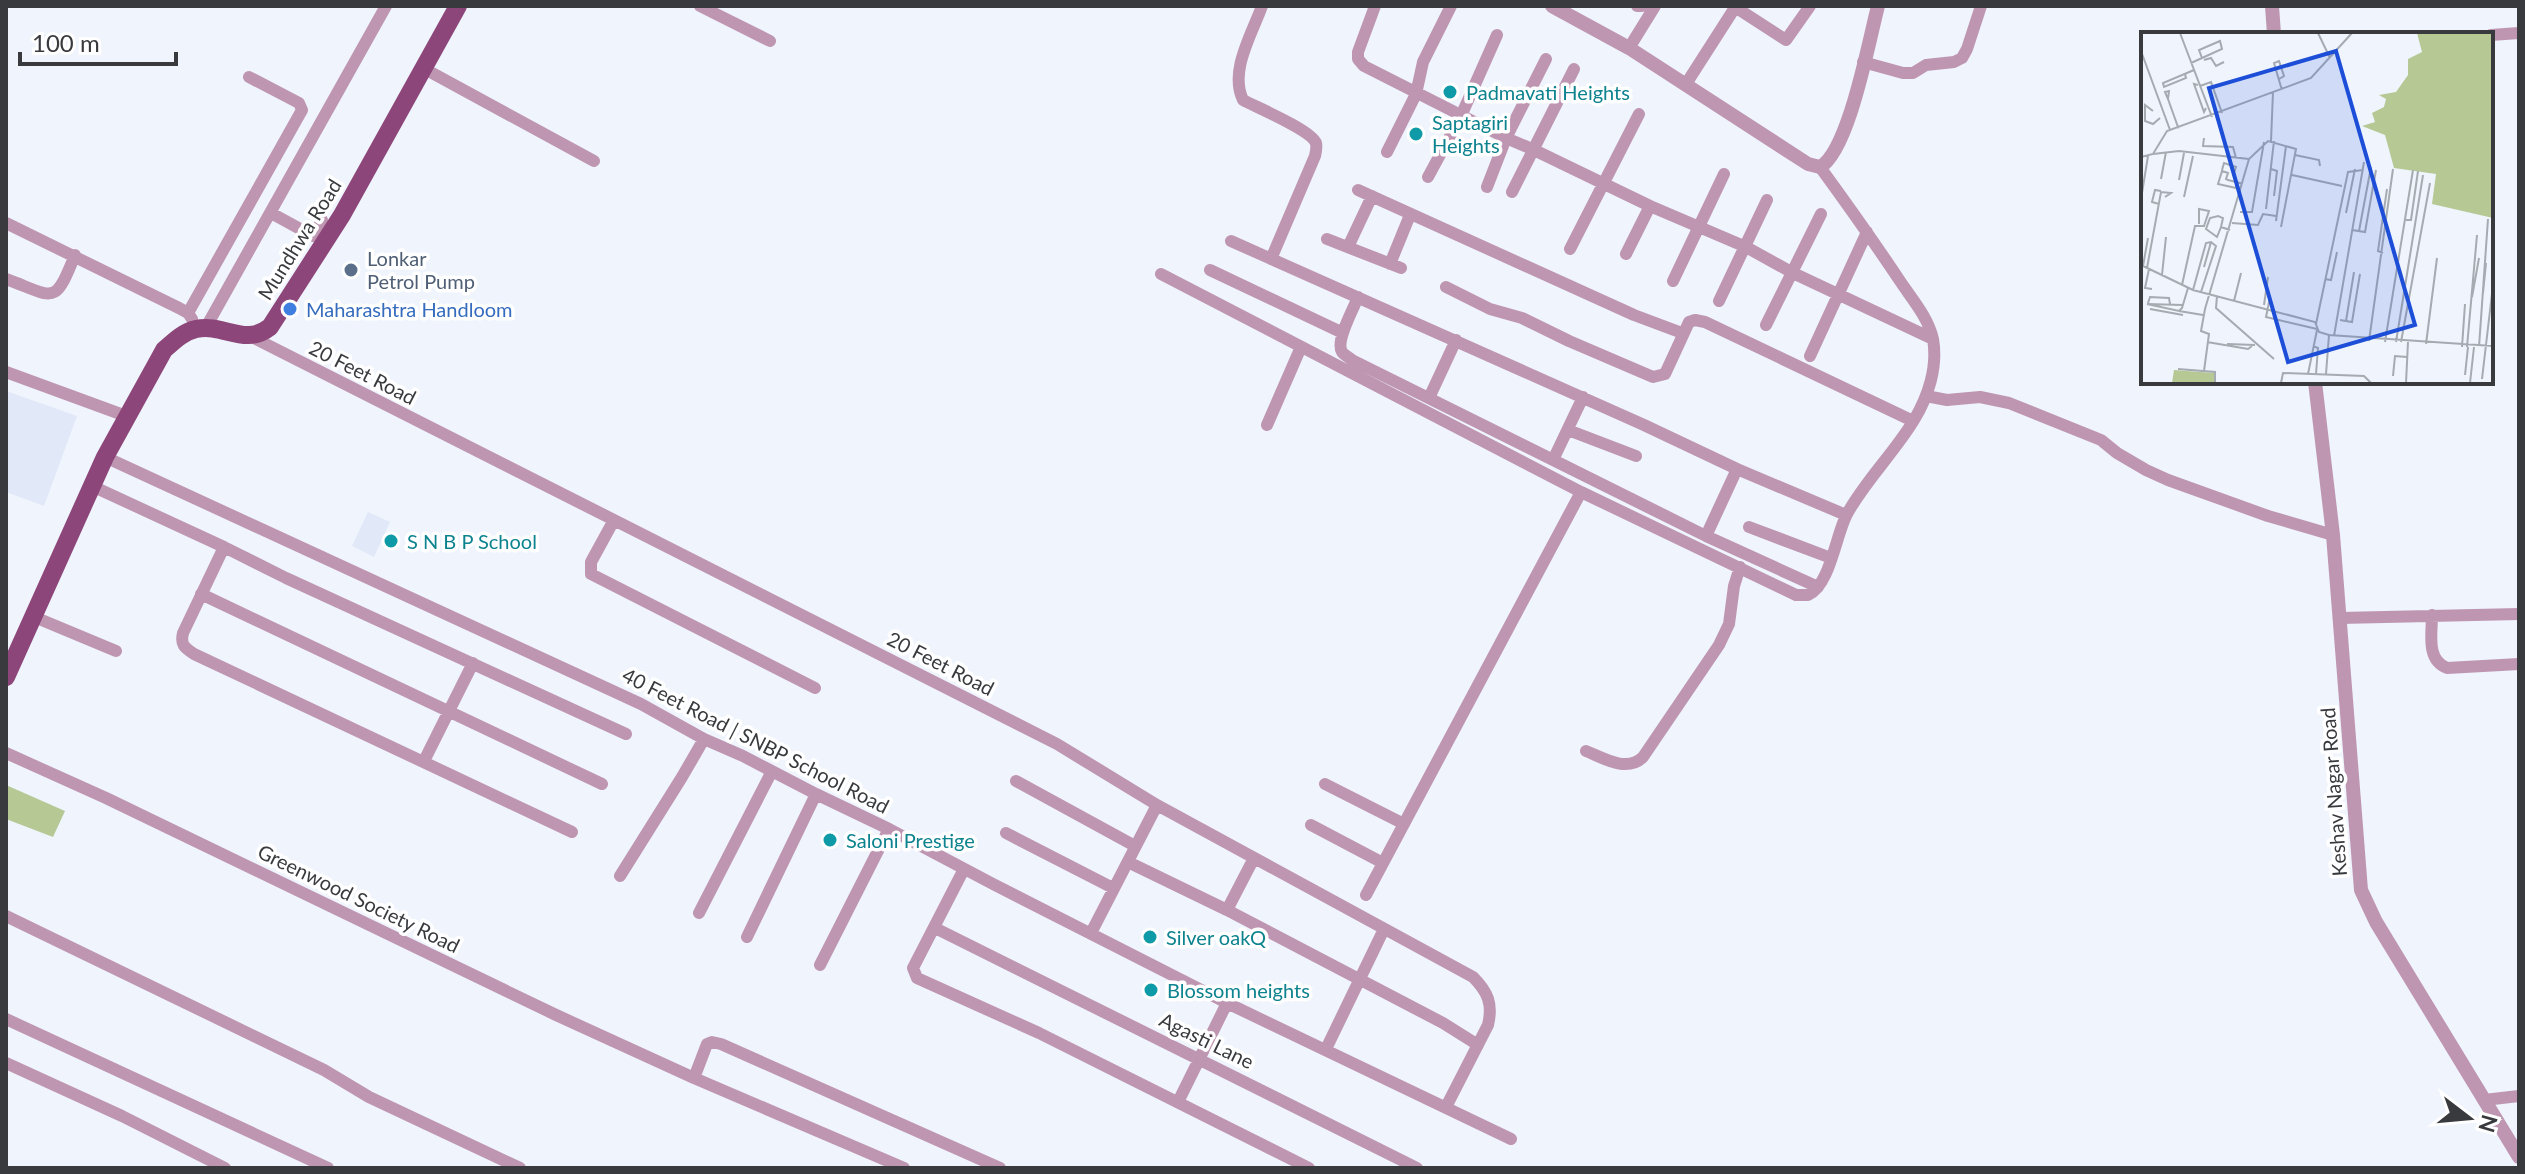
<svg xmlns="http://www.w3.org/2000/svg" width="2525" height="1174" font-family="Lato,sans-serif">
<rect width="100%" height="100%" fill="#eff4fd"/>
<!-- built -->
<path fill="#e1e8f7" d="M 6,391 L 77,416 L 44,506 L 6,492 Z
M 368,512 L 390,522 L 374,557 L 352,546 Z"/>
<!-- green -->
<path fill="#b6c995" d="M 6,785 L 65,811 L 53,837 L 6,819 Z"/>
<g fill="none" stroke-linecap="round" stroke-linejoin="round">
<!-- minor -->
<path stroke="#bf96b2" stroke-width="12" d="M 700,6 L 770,41
M 1262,6 C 1252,34 1229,71 1243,100 C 1258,108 1311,130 1316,143 C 1317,148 1316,152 1315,156 L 1271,259
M 1375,6 L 1358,52 L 1358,59 L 1364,66 L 1506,138 L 1532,149 L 1650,206 L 1746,247 L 1793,273 L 1933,339
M 1637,6 L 1642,6
M 1735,7 L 1786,40 L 1810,6
M 2491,35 L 2519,33
M 1629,48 L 1655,6
M 1863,62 L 1903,73 L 1913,73 L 1926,65 L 1954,62 L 1962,58 L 1967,49 L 1981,6
M 423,68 L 594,161
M 1686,84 L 1736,6
M 1387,152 L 1416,94 L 1423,62 L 1451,6
M 1428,177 L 1461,116 L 1497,35
M 1487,187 L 1506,138 L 1546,59
M 1358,190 L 1634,315 L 1682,333
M 1512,192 L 1574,69
M 271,213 L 313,236 L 322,220
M 6,223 L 179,308 L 188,313 L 192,319
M 1327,239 L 1401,268
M 1231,241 L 1644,425 L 1737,469 L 1846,515
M 1348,247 L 1372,196
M 1570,249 L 1639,114
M 1626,254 L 1650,206
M 1390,264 L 1410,215
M 1210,270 L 1343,333
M 1161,274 L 1581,492 L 1796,595 C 1797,595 1806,595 1808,595 C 1830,586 1836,534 1847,514 C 1865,481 1894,453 1914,420 C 1928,397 1938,367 1933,339 C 1928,317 1912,299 1900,281 C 1874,242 1847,204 1820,167
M 6,279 C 55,297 54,307 75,255
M 1673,281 L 1724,174
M 1446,287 L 1490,309 L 1522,318 L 1569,341 L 1653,377 L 1665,374 L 1689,322 L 1695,320 L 1705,322 L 1913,421
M 1358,297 C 1354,308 1335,341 1342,352 C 1344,355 1350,358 1352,360 L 1706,536 L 1818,587
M 1719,301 L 1767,200
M 188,313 L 302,110 L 299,103 L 249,77
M 1766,325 L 1821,214
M 205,329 L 386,6
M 252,337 L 1057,744 L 1157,805 L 1473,977 C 1488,992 1493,1004 1488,1025 L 1446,1107
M 1810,356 L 1867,232
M 6,372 L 126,416
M 1926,396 L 1947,400 L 1980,397 L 2009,403 L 2101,440 L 2117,453 L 2146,470 L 2168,480 L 2268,516 L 2333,535
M 1429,398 L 1456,340
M 1267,425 L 1301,347
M 1568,430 L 1636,456
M 105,457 L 641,704 L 704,739 L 743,756 L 816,794 L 889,829 L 993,884 L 1227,1003 L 1511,1139
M 1553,460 L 1583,397
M 92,486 L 224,547 L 286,578 L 626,734
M 614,520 L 591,562 L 591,574 L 815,688
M 1749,527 L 1831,558
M 1706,536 L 1737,469
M 224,547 L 183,633 C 180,645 185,648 194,654 L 572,832
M 201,594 L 602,784
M 2432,615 C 2432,634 2426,660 2447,668 L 2519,664
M 32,616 L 116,651
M 2340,618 L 2519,614
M 1586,751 C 1603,758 1627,773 1643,757 L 1719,645 L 1729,624 L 1734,586 L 1740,567
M 6,753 L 106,798 L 554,1014 L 694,1078 L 904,1168
M 424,761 L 473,663
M 1016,781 L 1135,846
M 1325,784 L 1404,824
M 1311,825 L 1383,863
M 1006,833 L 1113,888
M 1128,862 L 1227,910 L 1443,1023 L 1478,1045
M 964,869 L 913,968 L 917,978 L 1039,1033 L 1309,1168
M 620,876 L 682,777 L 704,739
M 1366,895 L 1581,492
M 1227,910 L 1254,858
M 699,913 L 772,771
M 6,916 L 324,1070 L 369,1097 L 520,1168
M 935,928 L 1417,1168
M 1091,933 L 1157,805
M 747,937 L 816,794
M 820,965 L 889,829
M 6,1019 L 328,1168
M 1326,1049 L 1384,929
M 6,1063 L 122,1116 L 225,1168
M 694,1078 L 707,1044 L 712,1042 L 721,1044 L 1000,1168
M 2484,1100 L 2519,1096
M 1178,1102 L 1227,1003"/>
<!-- tertiary -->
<path stroke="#bf96b2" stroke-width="14" d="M 1552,6 L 1629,48 L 1808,164 L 1820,167 C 1849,151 1869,40 1878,6
M 2272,6 L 2274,34
M 2315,382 L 2333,535 L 2361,890 L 2376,922 L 2519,1157"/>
<!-- primary -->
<path stroke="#8d467a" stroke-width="18" d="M 6,677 L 105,457 L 164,350 C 174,341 183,332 196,329 C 224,323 244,347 270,327 L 342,215 L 458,6"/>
</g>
<!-- markers -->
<g fill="#0f9aa8" stroke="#fff" stroke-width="3">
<circle cx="1450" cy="92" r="8"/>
<circle cx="1416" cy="134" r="8"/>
<circle cx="391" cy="541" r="8"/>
<circle cx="830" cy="840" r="8"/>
<circle cx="1150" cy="937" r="8"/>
<circle cx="1151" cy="990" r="8"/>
</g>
<circle fill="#5c6f8a" stroke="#fff" stroke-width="3" cx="351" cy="270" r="8"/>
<circle fill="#3f7fe0" stroke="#fff" stroke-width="3" cx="290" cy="309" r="8"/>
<g text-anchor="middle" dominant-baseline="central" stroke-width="7" stroke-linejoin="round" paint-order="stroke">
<!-- culture labels -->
<g font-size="20" fill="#0d838f" stroke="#fff" text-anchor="start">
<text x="1466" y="92">Padmavati Heights</text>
<text x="1432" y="122">Saptagiri<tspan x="1432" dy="23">Heights</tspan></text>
<text x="407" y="541">S N B P School</text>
<text x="846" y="840">Saloni Prestige</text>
<text x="1166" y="937">Silver oakQ</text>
<text x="1167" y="990">Blossom heights</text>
</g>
<!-- street labels -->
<g font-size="20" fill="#393a3e" stroke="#fff">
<text transform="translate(299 239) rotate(-58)">Mundhwa Road</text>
<text transform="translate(363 372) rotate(27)">20 Feet Road</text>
<text transform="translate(941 663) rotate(27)">20 Feet Road</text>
<text transform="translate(756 740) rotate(27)">40 Feet Road | SNBP School Road</text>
<text transform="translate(2333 792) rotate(-94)">Keshav Nagar Road</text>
<text transform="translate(359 898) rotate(26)">Greenwood Society Road</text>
<text transform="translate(1207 1040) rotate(26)">Agasti Lane</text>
</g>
<!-- service labels -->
<g font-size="20" fill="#4e5e75" stroke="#fff" text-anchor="start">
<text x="367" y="258">Lonkar<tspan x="367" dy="23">Petrol Pump</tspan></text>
</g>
<!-- shop labels -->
<g font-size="20" fill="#366cbe" stroke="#fff" text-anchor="start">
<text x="306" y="309">Maharashtra Handloom</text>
</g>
</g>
<!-- overview -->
<g transform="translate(2141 32)">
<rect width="352" height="352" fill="#eff4fd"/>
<path d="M 276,1 L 352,1 L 352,186 L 291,172 L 295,142 L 253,136 L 244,103 L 221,94 L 234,90 L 231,81 L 243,75 L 245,67 L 238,63 L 255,60 L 267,43 L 267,27 L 281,20 ZM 33,338 L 73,341 L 73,351 L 31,351 Z" fill="#b6c995"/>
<path fill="none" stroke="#a6aab1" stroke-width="2" d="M 39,1 L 71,85M 136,1 L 172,1M 177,1 L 189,26M 0,19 L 29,98M 63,28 L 70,26 L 75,34 L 83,30M 50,31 L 81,17 L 79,9 L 58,18 L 61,26M 44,42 L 45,46 L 23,55 L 22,51 L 53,38M 138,47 L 143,44 L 138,29 L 133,31 L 140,55 L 141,57M 57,53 L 53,52 L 63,80 L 65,76M 59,54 L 70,50 L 81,81M 27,67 L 28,59 L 24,60 L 27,67 L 37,95 L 38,96M 12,79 L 4,73 L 4,89 L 12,92 L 19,86M 63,106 L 62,114 L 92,115 L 95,126M 130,109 L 132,60M 12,122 L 38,119 L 108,127M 154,123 L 178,128 L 179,134M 0,125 L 12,122 L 26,99 L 170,46 L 211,1M 130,137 L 136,139 L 133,164M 81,138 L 83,131 L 95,135 L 93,141M 151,143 L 201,154M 20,147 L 25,120M 38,148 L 43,121M 96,150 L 95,156 L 77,152 L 81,139 L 87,141 L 85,147 L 87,148 L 99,151 L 101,152M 43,165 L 52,124M 0,167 L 7,124M 18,172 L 11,170 L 14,158 L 20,159M 125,177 L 133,109M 99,180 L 111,180 L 123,110M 205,181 L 214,137M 265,188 L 270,188 L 277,139M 135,189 L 145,114M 91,191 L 117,193 L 122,182 L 135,184M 80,195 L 76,205 L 65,197 L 69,186 L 77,184 L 82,186 L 80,195 L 89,198M 211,198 L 224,200 L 235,138M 218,199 L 230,135M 352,216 L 352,253M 242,221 L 237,219 L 246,157M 0,233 L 52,258 L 174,290 L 178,300 L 188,303 L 352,314M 2,234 L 7,206M 63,235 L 70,210M 6,236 L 20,160 L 30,161 L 24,165M 8,237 L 4,256 L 11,257M 21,243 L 25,205M 184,247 L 190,248 L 196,220M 41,253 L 54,194 L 63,194 L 68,179 L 58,177 L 58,192M 52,258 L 65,211 L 70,210 L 75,214 L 60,260M 342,261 L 345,231M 76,264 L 75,276 L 133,327M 129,265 L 125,285 L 176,297M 331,265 L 338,226M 93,269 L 100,241M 7,271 L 9,265 L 28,266 L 29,272M 41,273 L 6,272 L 38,279 L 41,276 L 47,256M 123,273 L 127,245M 9,277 L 42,283M 38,279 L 62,283M 199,288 L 211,290 L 219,242M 205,289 L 213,240M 175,292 L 207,140 L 222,138M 193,304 L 223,130M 228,309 L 252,137M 66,310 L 107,317 L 111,314M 244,310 L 272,138M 255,310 L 282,143M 260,310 L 289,151M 86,312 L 114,313M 285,312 L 296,226M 172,314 L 177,316 L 175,342M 321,315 L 324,272M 326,315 L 336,203M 338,315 L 347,187M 37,337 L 74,340 L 74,351M 63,339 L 68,302 L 60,299 L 64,277 L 108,127 L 127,109 L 155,117 L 140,195M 167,342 L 176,298M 185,342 L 188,303M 324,343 L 327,315M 252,344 L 254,324 L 266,325M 341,347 L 352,253M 140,351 L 142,341 L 223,344 L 230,351M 265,351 L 267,310M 329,351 L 333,315"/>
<path fill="#1d4ed8" fill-opacity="0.15" stroke="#1d4ed8" stroke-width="4" d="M 195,19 L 274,293 L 147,330 L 68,56 Z"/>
<rect width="352" height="352" fill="none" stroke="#393a3e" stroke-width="4"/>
</g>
<!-- border -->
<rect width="2525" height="1174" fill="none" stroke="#393a3e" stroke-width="16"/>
<!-- north arrow -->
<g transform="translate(2469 1118) rotate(106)" stroke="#ffffff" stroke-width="6" paint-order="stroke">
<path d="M0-6L14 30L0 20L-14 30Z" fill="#393a3e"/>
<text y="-12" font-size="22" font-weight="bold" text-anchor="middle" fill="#393a3e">N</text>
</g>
<!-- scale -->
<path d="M20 52v12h156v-12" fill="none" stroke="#393a3e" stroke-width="4"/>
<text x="32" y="52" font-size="24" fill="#393a3e" stroke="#ffffff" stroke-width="6" paint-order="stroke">100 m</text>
</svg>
